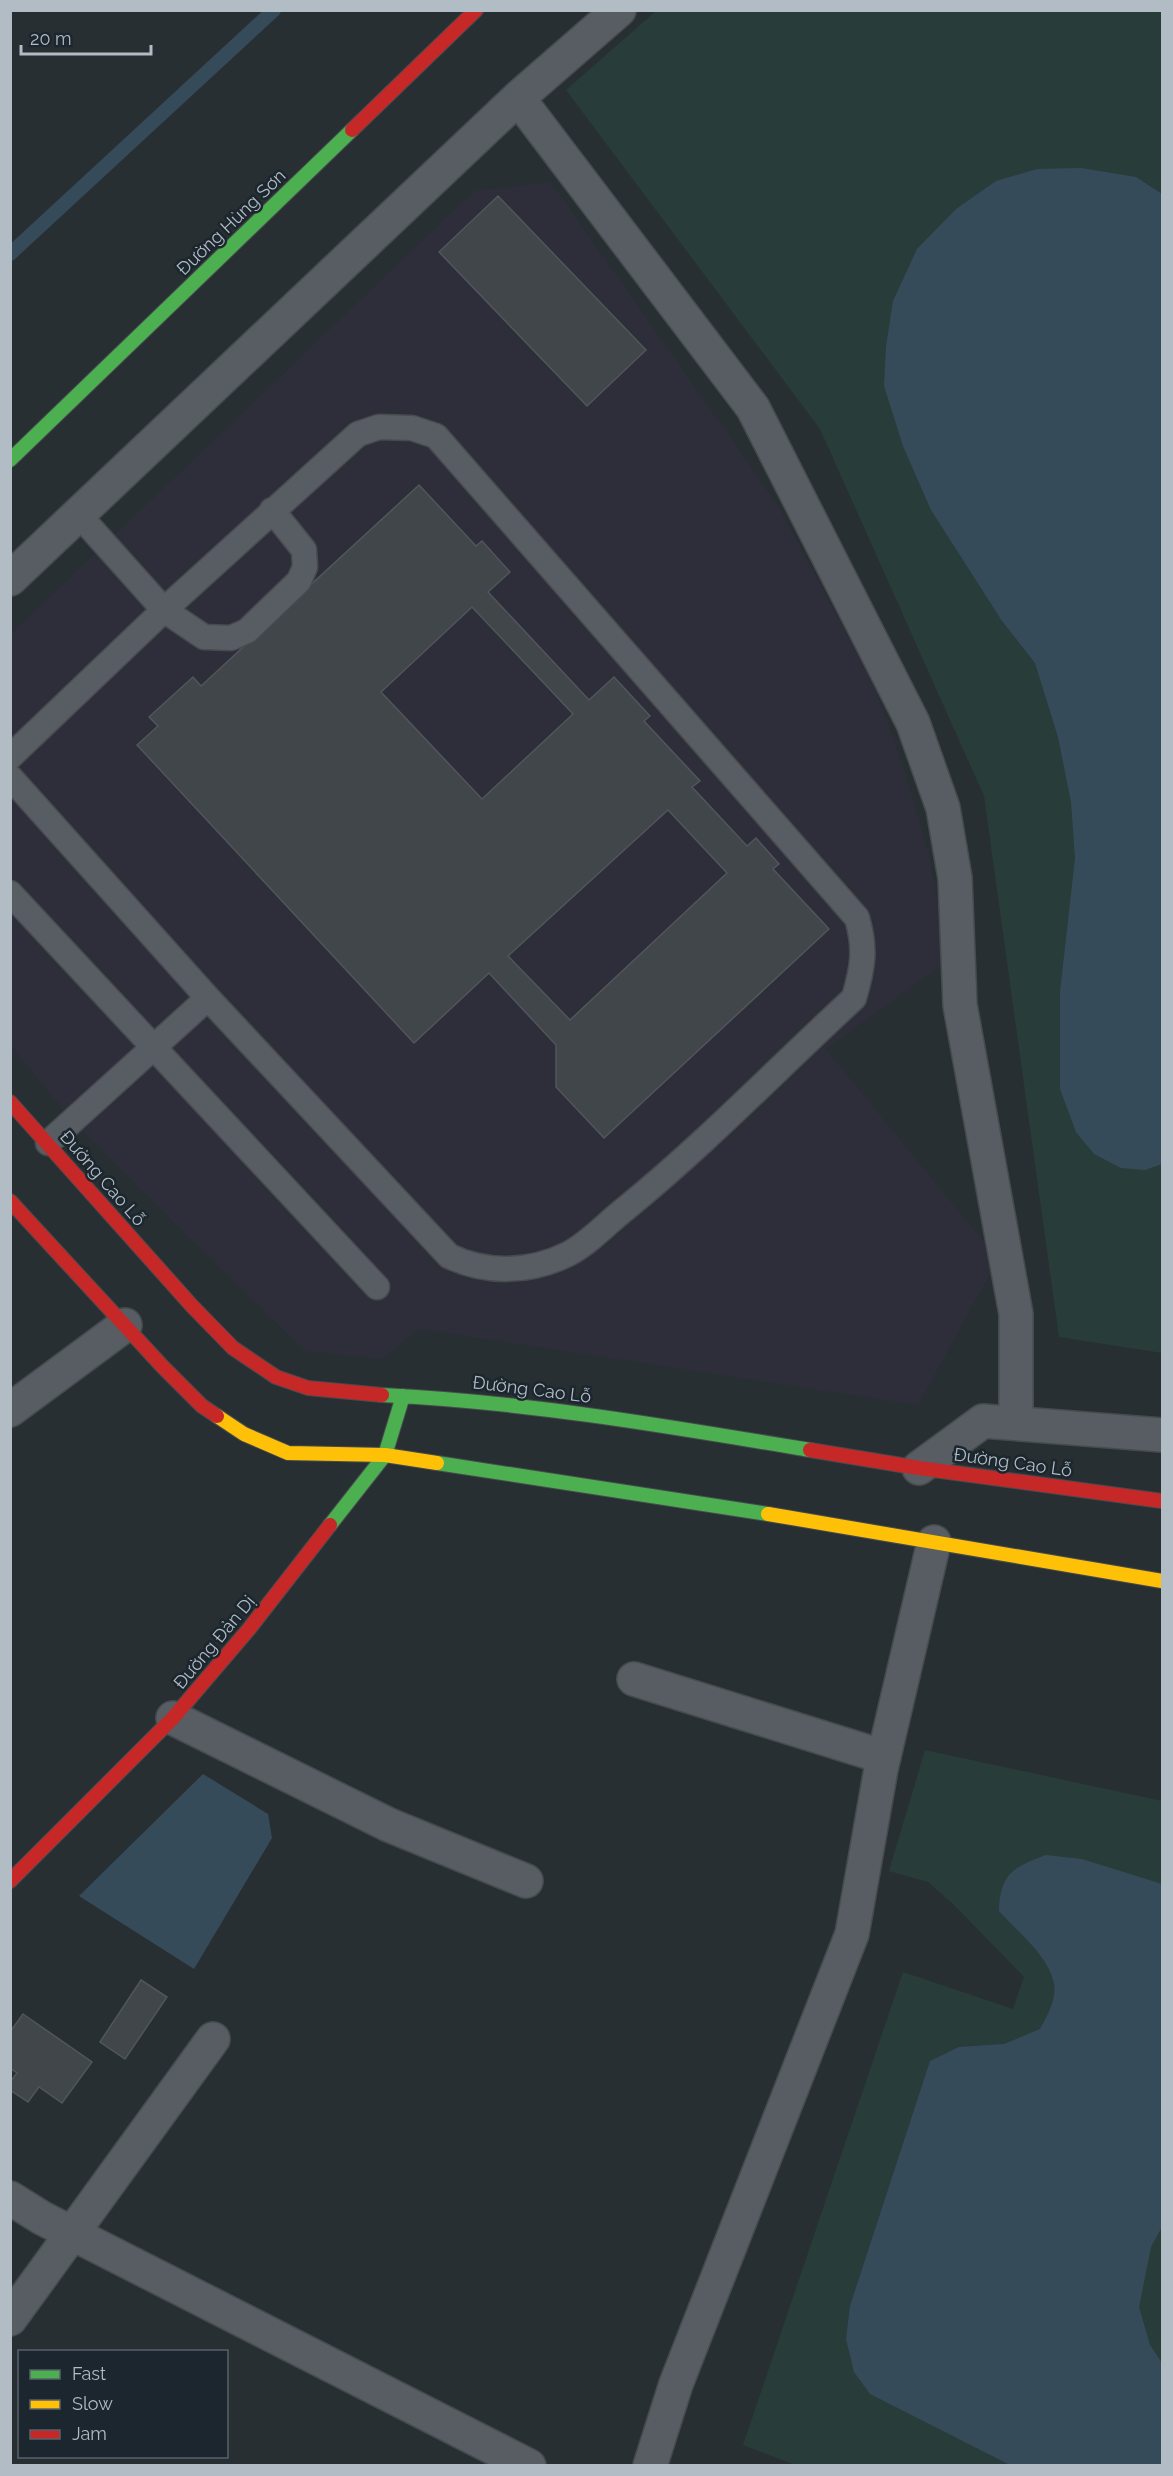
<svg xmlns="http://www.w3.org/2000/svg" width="1173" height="2476" font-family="Raleway,sans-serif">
<rect width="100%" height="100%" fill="#282f33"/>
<!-- medical -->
<path fill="#2d2e39" d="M 551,182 L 779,507 L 875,688 L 903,766 L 930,859 L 947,961 L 826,1049 L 988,1247 L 992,1270 L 918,1405 L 419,1329 L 382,1359 L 304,1351 L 76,1125 L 11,1046 L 11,634 L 474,191 Z"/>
<!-- green -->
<path fill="#283c39" d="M 656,11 L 1162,11 L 1162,1353 L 1059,1337 L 984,796 L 820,429 L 566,90 Z
M 925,1750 L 1162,1801 L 1162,2465 L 795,2465 L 743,2445 L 903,1972 L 1013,2009 L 1024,1977 L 954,1905 L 928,1882 L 889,1871 Z"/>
<!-- water -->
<path fill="#364b5a" d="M 1081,168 L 1136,177 L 1162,194 L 1162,1164 L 1145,1170 L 1121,1168 L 1094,1154 L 1076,1132 L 1060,1089 L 1060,992 L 1075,858 L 1071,802 L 1058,737 L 1035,663 L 1002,621 L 931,510 L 903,446 L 884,386 L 886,346 L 893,301 L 917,249 L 956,209 L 996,181 L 1037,169 Z
M 203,1774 L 268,1814 L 272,1838 L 194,1969 L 79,1896 Z
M 1046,1855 L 1082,1859 L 1162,1884 L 1162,2227 L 1151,2247 L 1139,2307 L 1150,2345 L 1162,2363 L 1162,2465 L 1010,2465 L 870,2394 L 854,2372 L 846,2339 L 850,2306 L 930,2061 L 959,2047 L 1004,2044 L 1040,2029 C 1047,2016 1057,1999 1054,1983 C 1048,1955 1018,1932 999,1911 C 1000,1874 1013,1867 1046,1855 Z"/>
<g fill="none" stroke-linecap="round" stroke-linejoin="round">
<!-- stream -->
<path stroke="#364b5a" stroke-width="14" d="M 10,254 L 274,10"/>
</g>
<!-- building -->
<path fill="#40464a" stroke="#50565b" stroke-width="1.5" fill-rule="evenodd" d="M 498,196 L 646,350 L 587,406 L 439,252 Z
M 419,485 L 476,546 L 482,541 L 510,572 L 488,592 L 589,700 L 614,677 L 650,716 L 644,721 L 700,781 L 692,787 L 747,846 L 756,838 L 779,864 L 773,869 L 829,929 L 604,1138 L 556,1087 L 556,1045 L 489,973 L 414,1043 L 137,745 L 158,726 L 149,717 L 193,677 L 201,686 ZM 472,607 L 573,714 L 482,799 L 381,692 ZM 668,810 L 727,873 L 570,1020 L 508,956 Z
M 141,1980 L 167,1997 L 125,2059 L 100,2042 Z
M 23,2014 L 92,2062 L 62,2103 L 39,2087 L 28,2102 L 10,2090 L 10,2082 L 17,2073 L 10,2068 L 10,2032 Z"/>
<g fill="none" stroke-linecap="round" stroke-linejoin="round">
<!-- lane casing -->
<g stroke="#464b4e" stroke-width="27">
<path id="lane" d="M 10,757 L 164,610 L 79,515
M 10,777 L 208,998 L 449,1256 C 486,1274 530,1273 568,1254 C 588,1244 607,1223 625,1209 C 705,1144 778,1068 854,998 C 863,967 866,949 857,918 L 436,436 L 412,428 L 379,427 L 358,434 L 164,610 L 204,637 L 231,638 L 247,631 L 299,581 L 305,567 L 304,550 L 272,510
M 10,893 L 377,1287
M 48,1143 L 208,998"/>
</g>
<!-- street casing -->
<g stroke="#464b4e" stroke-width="36">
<path id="street" d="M 518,98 L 753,408 L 913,723 L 943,808 L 955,878 L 960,1005 L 1016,1314 L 1016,1423
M 10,579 L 518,98 L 619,10
M 10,1410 L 125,1325
M 919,1468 L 983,1421 L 1162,1435
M 634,1679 L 884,1757
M 173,1718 L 389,1825 L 526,1881
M 10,2198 L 42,2218 L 529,2466
M 10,2319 L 213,2039
M 650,2466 L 676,2384 L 852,1934 L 881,1769 L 934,1542"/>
</g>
<!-- fast casing -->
<g stroke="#464b4e" stroke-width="16">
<path id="fast" d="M 10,460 L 352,130
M 382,1395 C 527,1402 667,1426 810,1450
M 437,1463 L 768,1514
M 330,1525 L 385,1455 L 403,1396"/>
</g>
<!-- slow casing -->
<g stroke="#464b4e" stroke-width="16">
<path id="slow" d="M 217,1416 L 244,1434 L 288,1453 L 385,1455 L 437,1463
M 768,1514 L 1162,1581"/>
</g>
<!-- jam casing -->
<g stroke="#464b4e" stroke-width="16">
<path id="jam" d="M 352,130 L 476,10
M 10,1102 L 192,1306 L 233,1348 L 276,1377 L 308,1388 L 382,1395
M 10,1201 L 162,1366 L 202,1406 L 217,1416
M 810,1450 L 919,1468 L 1162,1501
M 10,1881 L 173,1718 L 249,1629 L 330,1525"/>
</g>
<!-- lane -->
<use href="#lane" stroke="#575d62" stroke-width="24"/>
<!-- street -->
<use href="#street" stroke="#575d62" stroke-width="33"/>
<!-- fast -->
<use href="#fast" stroke="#4caf50" stroke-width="14"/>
<!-- slow -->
<use href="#slow" stroke="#ffc107" stroke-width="14"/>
<!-- jam -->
<use href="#jam" stroke="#c62828" stroke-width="14"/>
</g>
<g text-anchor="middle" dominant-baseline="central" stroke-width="5" stroke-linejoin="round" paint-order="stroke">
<!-- street labels -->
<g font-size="18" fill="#b1bcc5" stroke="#1c262e">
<text transform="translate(231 222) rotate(-44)">Đường Hùng Sơn</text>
<text transform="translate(103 1178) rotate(49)">Đường Cao Lỗ</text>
<text transform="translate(532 1389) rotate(7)">Đường Cao Lỗ</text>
<text transform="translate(1013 1462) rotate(8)">Đường Cao Lỗ</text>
<text transform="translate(214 1642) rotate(-50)">Đường Đản Dị</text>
</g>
</g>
<!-- border -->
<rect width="1173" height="2476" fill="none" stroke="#b1bcc5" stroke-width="24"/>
<!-- legend -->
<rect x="18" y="2350" width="210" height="108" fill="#1c262e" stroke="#58626a" stroke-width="1.5"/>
<rect x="30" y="2370" width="30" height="9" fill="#4caf50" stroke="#58626a" stroke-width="1.5"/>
<text x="72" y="2380" font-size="18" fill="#b1bcc5">Fast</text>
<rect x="30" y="2400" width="30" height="9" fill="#ffc107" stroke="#58626a" stroke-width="1.5"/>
<text x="72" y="2410" font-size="18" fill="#b1bcc5">Slow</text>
<rect x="30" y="2430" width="30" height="9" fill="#c62828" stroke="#58626a" stroke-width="1.5"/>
<text x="72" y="2440" font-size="18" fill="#b1bcc5">Jam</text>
<!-- scale -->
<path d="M21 45v9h130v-9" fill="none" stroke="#b1bcc5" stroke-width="3"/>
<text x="30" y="45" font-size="18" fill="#b1bcc5" stroke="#1c262e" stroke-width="4.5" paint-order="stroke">20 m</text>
</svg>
